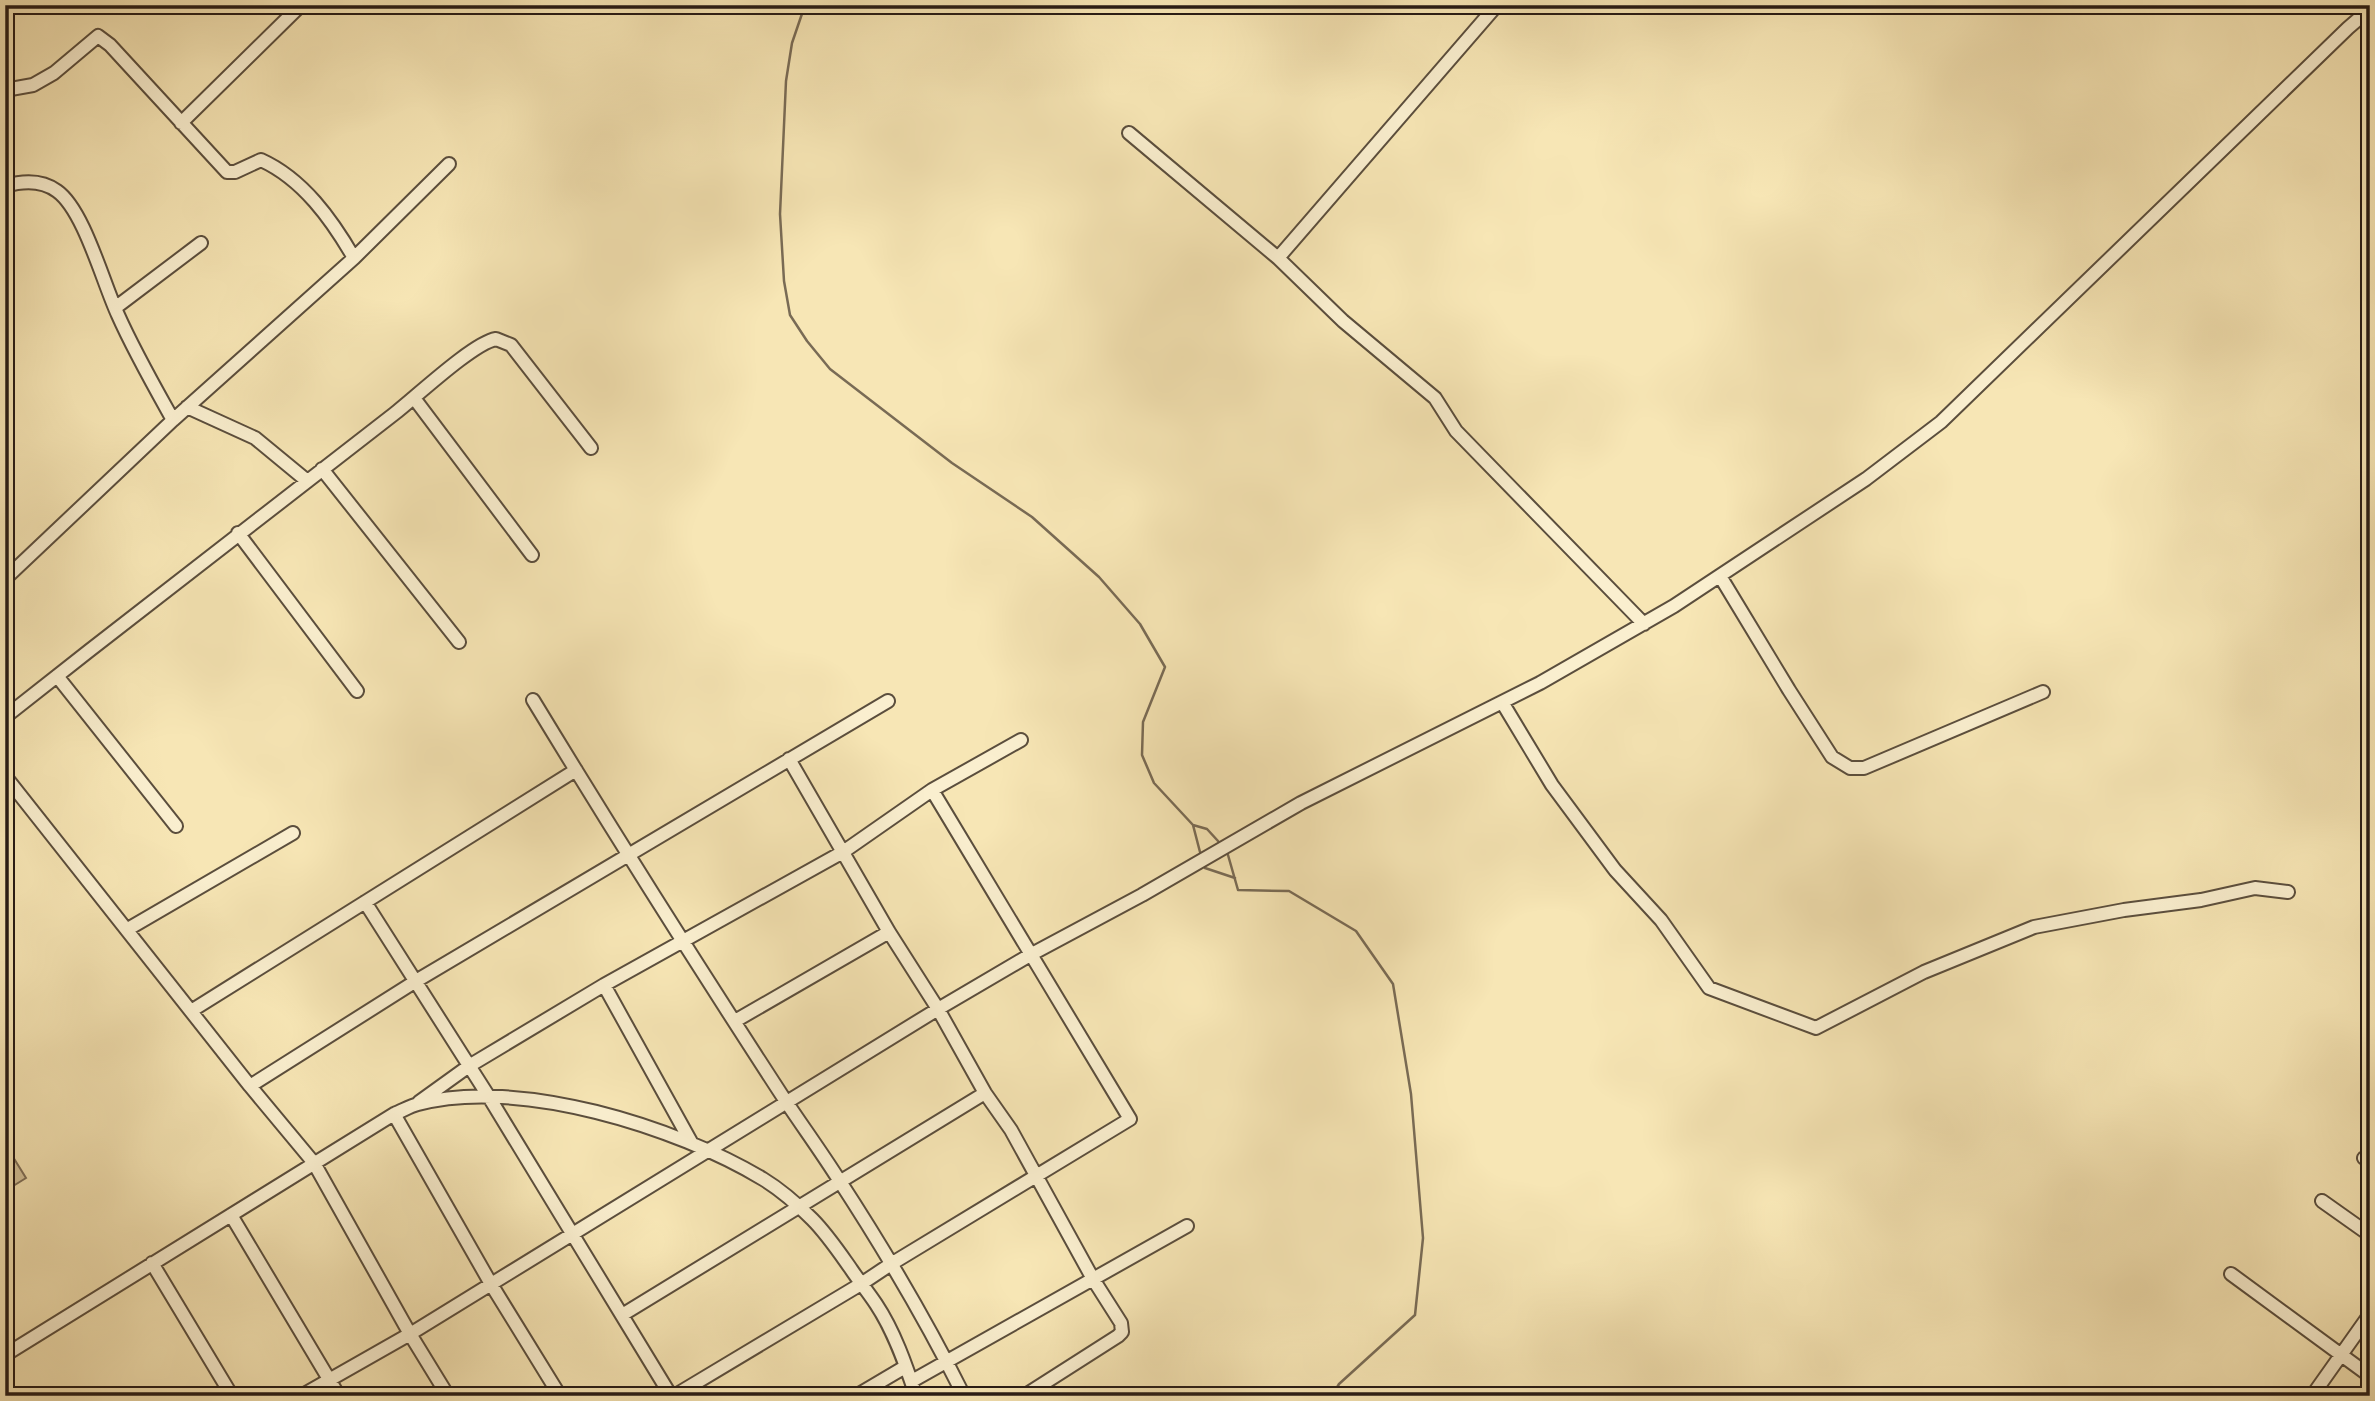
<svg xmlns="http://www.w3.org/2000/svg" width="2375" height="1401" font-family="'Libre Bodoni',serif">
<rect width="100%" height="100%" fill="#f7e6b5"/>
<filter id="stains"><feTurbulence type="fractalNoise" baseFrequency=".00286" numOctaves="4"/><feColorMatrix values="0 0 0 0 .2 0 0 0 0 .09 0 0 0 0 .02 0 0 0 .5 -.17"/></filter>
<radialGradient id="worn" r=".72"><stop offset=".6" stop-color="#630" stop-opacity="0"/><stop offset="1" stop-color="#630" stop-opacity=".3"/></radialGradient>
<!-- green -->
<path fill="#d4c39a" stroke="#7e6f58" stroke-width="2" d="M 5,1144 L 26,1178 L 5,1191 Z"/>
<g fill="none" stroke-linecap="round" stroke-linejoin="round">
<!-- stream -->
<path stroke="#796b55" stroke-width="2.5" d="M 805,5 L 792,43 L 786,81 L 780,214 L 784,281 L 790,315 L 807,341 L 830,369 L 952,463 L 1032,517 L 1099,577 L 1140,624 L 1165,667 L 1143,722 L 1142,755 L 1154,783 L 1193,825 L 1207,829 L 1218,841
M 1193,825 L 1200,852
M 1228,855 L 1238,890 L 1289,891 L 1356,931 L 1393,984 L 1411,1094 L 1423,1238 L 1415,1315 L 1339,1384 L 1332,1396
M 1205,868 L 1235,878"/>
<!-- minor casing -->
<g stroke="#5b4e3d" stroke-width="16">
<path id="minor" d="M 5,90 L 33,85 L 54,73 L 98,36 L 110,45 L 227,172 L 235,172 L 261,160 C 303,179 332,220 354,258
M 181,123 L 300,6
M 1129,133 L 1278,258 L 1343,321 L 1435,398 L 1456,431 L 1644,624
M 5,186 C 22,181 42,180 57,191 C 84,210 103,283 118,315 C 134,351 154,386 173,420
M 1278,258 L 1497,5
M 115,308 L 201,243
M 414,398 L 532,555
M 187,407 L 255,438 L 306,480
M 322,469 L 459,642
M 238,533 L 357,691
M 1720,576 L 1789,690 L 1832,757 L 1850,768 L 1864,768 L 2043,692
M 5,579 L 173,420 L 354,258 L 449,164
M 57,676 L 176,826
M 533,700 C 615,835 699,968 785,1100 C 803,1127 822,1153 839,1180 C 884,1249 927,1322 964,1396
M 1502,702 L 1552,785 L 1615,870 L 1661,920 L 1709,988 L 1816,1028 L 1924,972 L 2034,927 L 2124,910 L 2201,900 L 2255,888 L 2288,892
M 5,717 C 134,615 264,514 394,414 C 416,397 473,343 496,339 L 511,345 L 591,448
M 789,759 L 889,932 L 938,1009 L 985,1093 L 1011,1130 L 1093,1279 L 1121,1323 L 1122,1332 L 1118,1336 L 1024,1396
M 5,776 L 250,1086 L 314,1163 L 410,1334 L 448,1396
M 365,902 L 489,1097 L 671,1396
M 128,929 L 293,833
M 604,985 L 691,1142
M 191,1011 L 576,770
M 735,1021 L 889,932
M 250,1086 L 416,981 L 888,701
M 419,1102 L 469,1066 L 604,985 L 843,852 L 932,790 L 1021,740
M 394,1114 L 491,1284 L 560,1396
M 2364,1158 L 2370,1161
M 2322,1201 L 2370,1235
M 231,1215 L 339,1396
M 152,1263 L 232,1396
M 2231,1274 L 2370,1376
M 622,1315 L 985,1093
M 5,1355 L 394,1114 C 402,1111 410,1106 418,1104 C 518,1077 677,1127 763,1179 C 781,1190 797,1204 812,1219 C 827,1234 839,1252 851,1269 C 859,1281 868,1292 876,1304 C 894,1331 906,1365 916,1396
M 912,1381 L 1187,1226
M 5,1386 L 11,1396
M 301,1396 L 410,1334 L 938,1009 L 1030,955 L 1142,895 L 1301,803 L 1540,683 L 1674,606 L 1866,479 L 1941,422 L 2348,28 L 2370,9
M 674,1396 L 861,1284 L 891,1264 L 1130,1119 L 932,790
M 856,1396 L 905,1367
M 2312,1396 L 2370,1314"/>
</g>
<!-- minor -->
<use href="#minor" stroke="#faefcf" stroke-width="12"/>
</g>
<!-- margin -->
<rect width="2375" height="1401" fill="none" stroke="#f7e6b5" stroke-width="28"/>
<rect x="7" y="7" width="2361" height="1387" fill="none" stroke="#271b15" stroke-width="3.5"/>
<rect x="14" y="14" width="2347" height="1373" fill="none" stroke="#271b15" stroke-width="2"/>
<rect width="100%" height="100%" filter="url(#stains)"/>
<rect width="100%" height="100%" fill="url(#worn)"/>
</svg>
